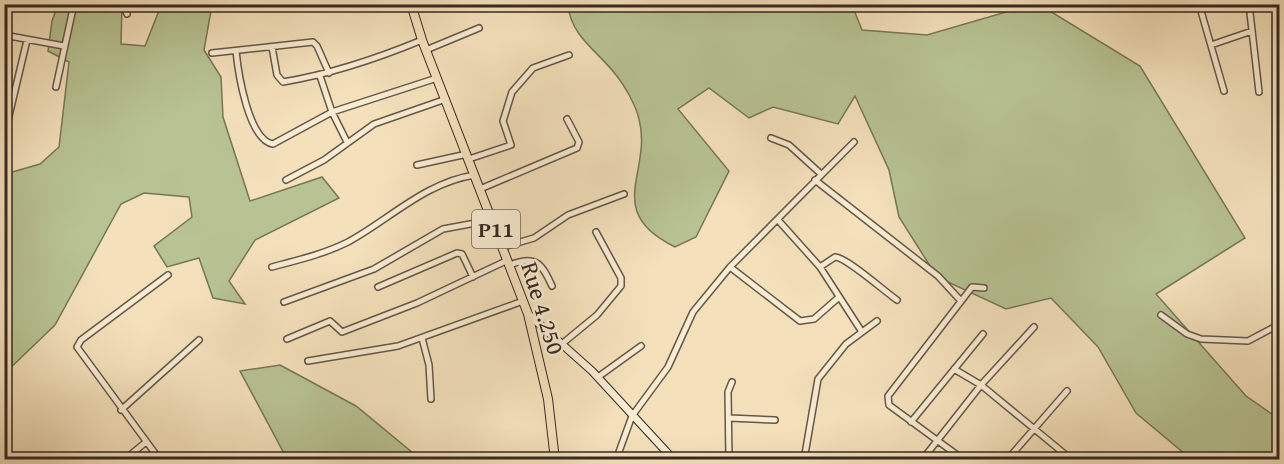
<svg xmlns="http://www.w3.org/2000/svg" width="1284" height="464" font-family="'Gentium Book Plus',serif">
<rect width="100%" height="100%" fill="#f4e1bc"/>
<filter id="stains"><feTurbulence type="fractalNoise" baseFrequency=".00333" numOctaves="4"/><feColorMatrix values="0 0 0 0 .2 0 0 0 0 .09 0 0 0 0 .02 0 0 0 .5 -.17"/></filter>
<radialGradient id="worn" r=".72"><stop offset=".6" stop-color="#630" stop-opacity="0"/><stop offset="1" stop-color="#630" stop-opacity=".3"/></radialGradient>
<!-- green -->
<path fill="#b8c393" stroke="#77765a" stroke-width="1.5" d="M 58,5 L 122,5 L 121,44 L 145,46 L 158,13 L 158,5 L 212,5 L 204,50 L 221,77 L 223,117 L 250,201 L 322,177 L 339,198 L 255,240 L 229,281 L 245,304 L 213,298 L 199,258 L 167,267 L 154,246 L 192,217 L 189,197 L 144,193 L 121,204 L 55,325 L 5,373 L 5,174 L 40,164 L 59,147 L 69,62 L 48,51 L 52,21 Z
M 568,5 L 852,5 L 862,30 L 927,35 L 1030,5 L 1040,5 L 1140,66 L 1245,238 L 1156,294 L 1246,396 L 1279,419 L 1279,459 L 1191,459 L 1136,413 L 1098,347 L 1051,298 L 1006,309 L 937,277 L 899,217 L 889,170 L 855,96 L 838,124 L 773,107 L 749,118 L 709,88 L 678,109 L 729,171 L 696,237 L 675,247 C 602,211 653,172 639,119 C 636,106 625,86 616,75 C 598,51 571,37 568,5 Z
M 280,365 L 356,406 L 413,453 L 417,459 L 287,459 L 240,371 Z"/>
<g fill="none" stroke-linecap="round" stroke-linejoin="round">
<!-- street casing -->
<g stroke="#665748" stroke-width="8">
<path id="street" d="M 123,4 L 127,14
M 1199,4 L 1224,91
M 1249,4 L 1259,92
M 4,35 L 64,46
M 1211,45 L 1252,31
M 272,47 L 277,75 L 283,82 C 331,74 376,59 422,40
M 426,50 L 479,28
M 236,51 C 238,71 248,140 273,144 L 332,112 L 437,78
M 212,53 L 313,42 L 317,46 L 329,73
M 320,76 L 332,112 L 347,142
M 56,87 L 74,4
M 4,137 L 27,40
M 771,138 L 789,145 L 821,174
M 469,159 L 511,145 L 503,121 L 512,92 L 533,68 L 569,55
M 417,165 L 467,154
M 286,180 L 324,160 L 374,124 L 446,99
M 815,180 L 938,276 L 961,301
M 480,189 L 577,148 L 579,142 L 567,119
M 778,220 L 820,267 L 862,332
M 503,247 L 534,238 L 568,215 L 624,194
M 510,265 C 536,254 542,264 552,286
M 272,267 C 298,260 324,254 348,242 C 390,219 426,182 475,175
M 730,267 L 800,321 L 814,319 L 838,298
M 820,267 L 835,257 C 846,257 884,291 897,300
M 378,287 L 457,253 L 462,254 L 473,277
M 284,302 L 374,269 L 443,229 L 492,220
M 1161,315 L 1187,334 L 1201,339 L 1248,341 L 1280,324
M 422,338 L 429,365 L 431,399
M 287,339 L 330,321 L 342,332 L 417,303 L 508,260
M 563,343 L 597,315 L 621,286 L 621,278 L 596,232
M 308,361 L 398,346 L 523,301
M 954,369 L 981,385 L 1072,460
M 598,377 L 641,346
M 121,410 L 199,340
M 729,418 L 775,420
M 911,422 L 983,334
M 124,460 L 146,442
M 160,460 L 77,347 L 81,340 L 168,275
M 276,460 L 278,458
M 616,460 L 632,416 L 668,367 L 693,312 L 730,267 L 854,142
M 729,460 L 728,392 L 732,382
M 804,460 L 818,379 L 846,344 L 877,321
M 922,460 L 981,385 L 1034,327
M 964,460 L 889,405 L 888,396 L 972,287 L 984,288
M 1007,460 L 1067,391"/>
</g>
<!-- secondary casing -->
<g stroke="#362922" stroke-width="9">
<path id="secondary" d="M 528,314 L 592,371 L 674,460"/>
</g>
<!-- primary casing -->
<g stroke="#362922" stroke-width="10">
<path id="primary" d="M 411,4 L 422,40 L 528,314 L 548,399 L 555,460"/>
</g>
<!-- street -->
<use href="#street" stroke="#f8ecd3" stroke-width="5"/>
<!-- secondary -->
<use href="#secondary" stroke="#f8ecd3" stroke-width="7"/>
<!-- primary -->
<use href="#primary" stroke="#f4e1bc" stroke-width="8"/>
</g>
<g text-anchor="middle" dominant-baseline="central" stroke-width="5" stroke-linejoin="round" paint-order="stroke">
<!-- shield labels -->
<rect fill="#f8ecd3" stroke="#706457" stroke-width="1.5" x="472" y="210" width="48" height="38" rx="4.5"/>
<g font-size="22" font-weight="bold" fill="#362922">
<text x="496" y="229">P11</text>
</g>
<!-- street labels -->
<g font-size="24" fill="#362922" stroke="#f8ecd3">
<text transform="translate(543 308) rotate(73)">Rue 4.250</text>
</g>
</g>
<!-- margin -->
<rect width="1284" height="464" fill="none" stroke="#f4e1bc" stroke-width="24"/>
<rect x="6" y="6" width="1272" height="452" fill="none" stroke="#362922" stroke-width="3"/>
<rect x="12" y="12" width="1260" height="440" fill="none" stroke="#362922" stroke-width="1.5"/>
<rect width="100%" height="100%" filter="url(#stains)"/>
<rect width="100%" height="100%" fill="url(#worn)"/>
</svg>
